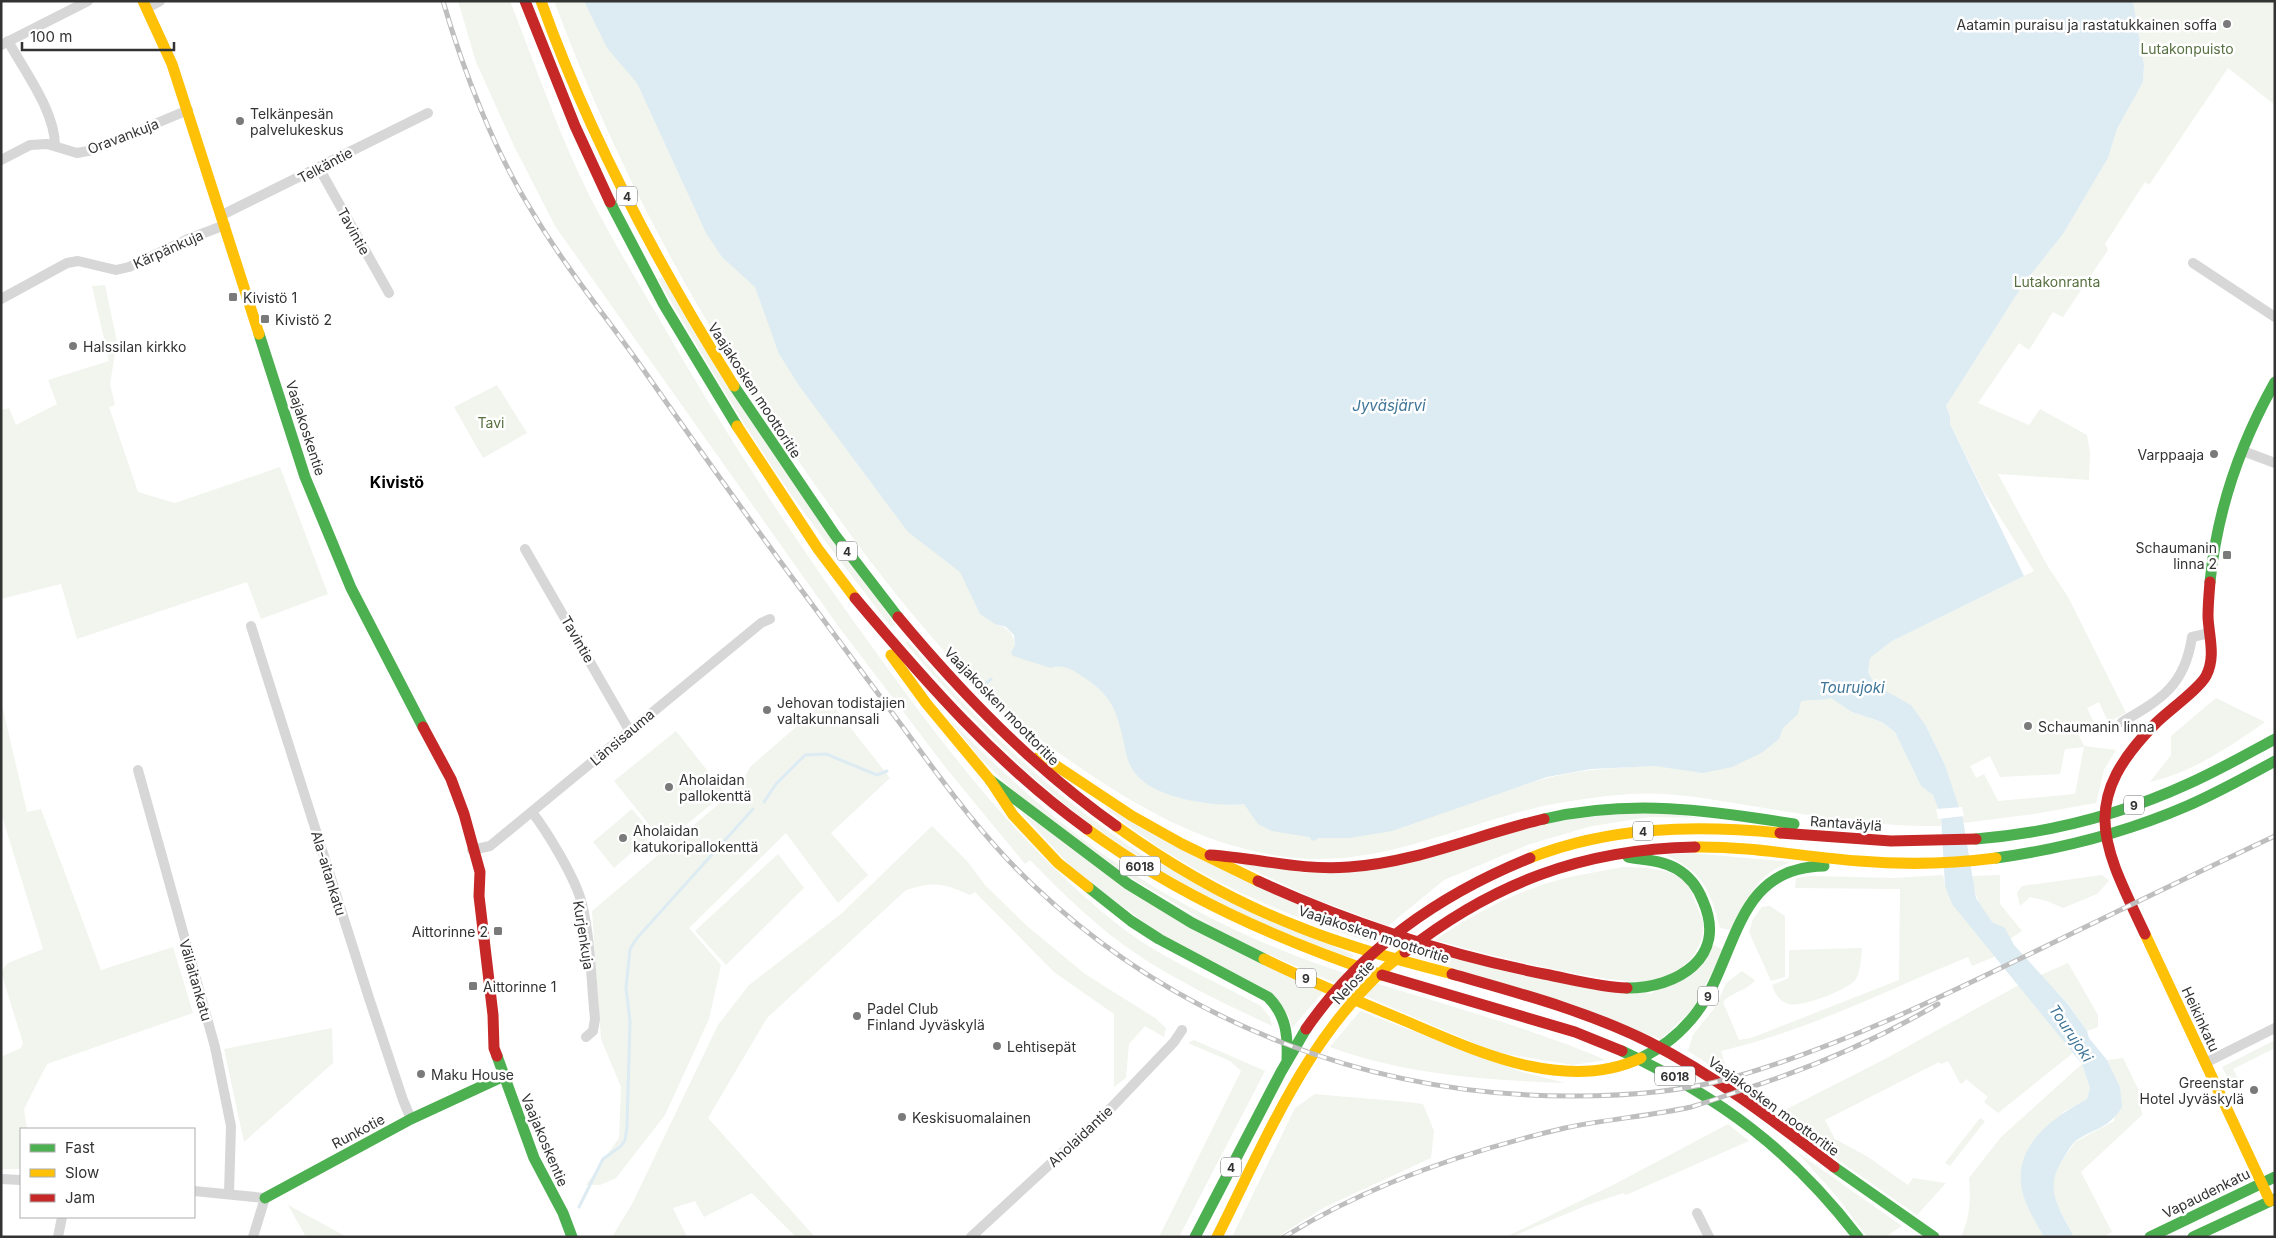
<svg xmlns="http://www.w3.org/2000/svg" width="2276" height="1238" font-family="Inter,sans-serif">
<rect width="100%" height="100%" fill="#fff"/>
<!-- green -->
<path fill="#f1f5ed" fill-rule="evenodd" d="M 458,1 L 510,1 C 533,59 553,118 579,174 C 602,223 630,269 657,315 C 722,429 793,538 870,644 C 944,747 1021,849 1121,927 C 1161,958 1217,982 1261,1006 L 1270,1017 L 1272,1026 C 1227,1005 1183,984 1141,957 C 1100,930 1064,895 1030,860 L 1025,864 L 946,768 L 836,623 L 555,226 L 514,146 L 476,62 Z
M 554,1 L 735,1 L 995,624 C 1007,628 1013,631 1015,645 L 1522,786 C 1565,770 1608,768 1654,766 L 1770,642 L 1852,712 L 1882,722 L 1895,732 L 1921,786 L 1933,795 L 1941,816 L 1941,826 C 1878,827 1819,817 1758,807 C 1716,800 1672,791 1630,794 C 1602,796 1574,800 1548,805 C 1455,825 1377,871 1279,856 C 1200,843 1143,810 1079,767 C 1044,743 1008,717 978,687 C 909,617 850,536 795,456 C 773,423 749,390 728,356 C 659,245 600,124 554,1 Z
M 2133,1 L 2275,2 L 2275,105 L 2228,68 L 2149,185 L 2145,182 L 2105,244 L 2108,250 L 2063,317 L 2053,312 L 2029,350 L 2019,343 L 1978,403 L 2029,425 L 2040,409 L 2087,435 L 2090,452 L 2089,480 L 1998,474 L 2047,565 L 2068,597 L 2126,713 L 2108,722 L 2099,702 L 2087,708 L 2095,725 L 2078,734 L 2084,746 L 2116,750 L 2104,770 L 2096,803 L 2034,814 L 1963,823 L 1945,765 L 1926,726 L 1875,685 L 1868,672 L 1870,658 L 1892,641 L 2034,571 L 1984,492 L 1950,424 L 1950,416 L 1946,406 L 2024,283 L 2063,234 L 2108,158 L 2117,129 L 2143,82 L 2144,65 ZM 2084,747 L 2075,794 L 1998,801 L 1984,774 L 1976,778 L 1970,766 L 1990,756 L 2000,777 L 2060,774 L 2065,749 Z
M 662,277 L 895,625 L 891,627 C 851,575 810,523 773,468 C 732,406 695,343 658,279 Z
M 105,285 L 117,342 L 110,384 L 115,405 L 109,407 L 138,492 L 175,503 L 280,467 L 328,594 L 261,619 L 247,582 L 77,639 L 61,584 L 1,599 L 1,410 L 9,408 L 16,425 L 57,404 L 48,380 L 109,361 L 92,286 Z
M 497,385 L 527,433 L 483,458 L 454,407 Z
M 908,641 C 980,726 1051,795 1146,857 L 1353,955 L 1352,958 C 1253,924 1154,875 1071,809 C 1009,760 957,702 905,643 Z
M 2216,698 L 2265,722 C 2229,747 2193,772 2150,782 L 2171,755 L 2171,736 Z
M 828,699 L 890,778 L 831,833 L 868,875 L 838,903 L 786,833 L 689,928 L 721,965 L 709,1019 L 665,1115 L 616,1178 L 600,1185 L 586,1185 L 619,1138 L 621,1087 L 601,1039 L 592,911 L 740,786 L 750,767 Z
M 1,701 L 27,812 L 41,809 L 101,970 L 173,947 L 193,1013 L 47,1064 L 24,1109 L 27,1129 L 21,1129 L 21,1169 L 1,1169 L 1,1057 L 21,1048 L 23,1043 L 1,972 L 8,963 L 43,949 L 1,813 Z
M 947,717 C 983,753 1019,788 1058,820 C 1133,881 1224,930 1315,963 C 1412,997 1512,1020 1606,1060 L 1573,1065 L 1495,1052 L 1249,946 L 1131,881 L 1016,793 L 979,757 Z
M 676,731 L 725,793 L 664,843 L 614,781 Z
M 1104,806 L 1379,934 L 1371,942 C 1283,917 1173,867 1104,806 Z
M 632,809 L 653,834 L 614,868 L 593,842 Z
M 1018,809 L 1029,818 L 1324,991 L 1292,1028 L 1289,1016 L 1161,935 L 1075,871 Z
M 1641,811 L 1702,818 L 1650,817 L 1592,826 L 1530,844 L 1444,880 L 1388,926 L 1308,896 L 1234,861 L 1306,873 L 1557,821 Z
M 932,826 L 967,861 L 985,885 L 1027,926 L 1085,974 L 1155,1018 L 1166,1028 L 1164,1037 L 1145,1026 L 1129,1044 L 1126,1078 L 1114,1087 L 1114,1014 L 1054,972 L 975,892 L 970,895 C 944,883 934,881 906,890 L 767,1018 L 708,1118 L 815,1237 L 796,1237 L 752,1193 L 704,1217 L 695,1201 L 673,1208 L 687,1237 L 612,1237 L 632,1204 L 718,1025 L 749,985 L 841,914 Z
M 1690,853 L 1791,862 C 1756,873 1748,900 1731,930 L 1720,928 C 1710,889 1703,873 1666,855 Z
M 778,854 L 804,888 L 726,965 L 695,931 Z
M 1623,867 C 1642,868 1666,867 1682,879 C 1688,884 1693,894 1695,902 C 1698,908 1702,916 1703,923 C 1706,946 1685,970 1665,979 C 1632,993 1474,951 1435,940 C 1470,916 1507,896 1548,883 C 1572,875 1598,872 1623,867 Z
M 1943,875 L 1945,886 L 1996,956 L 1972,966 L 1968,957 C 1887,990 1807,1031 1721,1051 L 1725,1064 L 1711,1066 L 1688,1051 L 1693,1035 L 1716,1006 L 1726,983 L 1742,971 L 1755,980 C 1747,991 1733,991 1723,1002 L 1739,1040 L 1751,1038 L 1899,980 L 1900,889 L 1795,888 L 1796,878 L 1811,876 L 1895,878 Z
M 2000,875 L 2000,904 L 2022,931 L 2010,939 C 2004,926 2003,930 1993,923 C 1981,914 1974,890 1971,876 Z
M 2102,875 L 2109,881 L 2097,894 L 2063,908 L 2047,901 L 2030,897 L 2020,906 L 2017,893 L 2022,886 Z
M 1770,906 L 1785,916 L 1785,977 L 1771,981 L 1749,932 L 1753,919 L 1762,907 Z
M 1714,945 L 1724,950 L 1692,1010 L 1661,1039 L 1412,955 L 1421,947 L 1651,994 Z
M 1862,948 C 1861,958 1861,970 1856,979 C 1850,989 1801,1008 1789,1004 C 1779,1001 1775,994 1772,985 L 1789,978 L 1789,950 Z
M 2068,963 L 2098,1015 L 2098,1027 L 2087,1031 L 2068,1003 L 2041,975 Z
M 2019,985 L 2073,1053 L 1998,1113 L 1984,1102 L 1988,1097 L 1966,1079 L 1962,1084 L 1960,1083 L 1948,1061 L 1941,1064 L 1939,1062 L 1825,1120 L 1835,1139 L 1868,1157 L 1908,1185 L 1913,1178 L 1946,1183 L 1917,1215 L 1825,1151 L 1779,1113 L 1885,1059 Z
M 1360,1011 L 1522,1072 L 1566,1083 C 1486,1080 1406,1075 1330,1047 Z
M 332,1028 L 333,1063 L 244,1142 L 224,1049 Z
M 1194,1040 L 1265,1071 L 1179,1237 L 1159,1237 L 1241,1071 L 1230,1061 L 1188,1043 Z
M 2275,1040 L 2275,1048 L 2233,1069 L 2239,1081 L 2231,1085 L 2222,1067 Z
M 2123,1058 L 2138,1089 L 2142,1115 L 2081,1172 L 2112,1232 L 2102,1237 L 2074,1237 L 2056,1203 L 2052,1185 L 2055,1171 L 2075,1142 L 2114,1121 L 2120,1087 L 2107,1060 Z
M 2082,1064 L 2090,1088 L 2087,1099 L 2063,1112 L 2033,1217 L 2044,1237 L 1961,1237 C 1970,1217 1971,1200 1969,1178 L 2001,1137 Z
M 1315,1094 C 1351,1098 1387,1099 1423,1104 L 1434,1131 L 1431,1158 L 1325,1207 L 1277,1237 L 1232,1237 L 1295,1108 Z
M 1980,1118 L 1985,1121 L 1950,1166 L 1945,1163 Z
M 1728,1124 L 1749,1141 L 1626,1195 L 1623,1193 L 1585,1206 L 1511,1237 L 1506,1237 L 1613,1185 Z
M 1797,1152 L 1902,1226 L 1885,1237 L 1867,1237 L 1839,1199 Z
M 288,1205 L 347,1237 L 306,1237 Z"/>
<!-- water -->
<path fill="#ddebf3" d="M 584,1 L 2133,1 L 2144,65 L 2143,82 L 2117,129 L 2108,158 L 2063,234 L 2024,283 L 1946,406 L 1950,416 L 1950,424 L 2024,576 L 1892,641 L 1870,658 L 1868,672 L 1875,685 L 1911,705 L 1926,726 L 1945,765 L 1963,820 L 1976,898 L 1992,922 L 2005,928 L 2014,945 L 2068,1004 L 2087,1031 L 2089,1038 L 2107,1060 L 2120,1087 L 2122,1107 C 2108,1129 2097,1127 2077,1140 C 2071,1144 2067,1153 2063,1159 C 2043,1189 2059,1208 2074,1237 L 2044,1237 C 2035,1221 2023,1202 2021,1184 C 2017,1142 2054,1117 2087,1099 L 2090,1088 L 2082,1064 L 1952,904 L 1945,886 L 1941,816 L 1933,795 L 1921,786 L 1895,732 L 1882,722 L 1852,712 L 1831,698 C 1820,701 1812,699 1801,701 L 1798,714 L 1783,728 L 1779,739 L 1763,752 L 1732,767 L 1703,773 L 1655,766 L 1591,769 L 1547,777 L 1392,831 L 1349,838 L 1319,838 L 1313,841 L 1309,837 L 1272,831 L 1258,824 L 1244,804 C 1215,807 1155,799 1136,774 C 1128,765 1126,754 1124,743 C 1116,708 1111,694 1080,675 C 1072,669 1061,664 1051,668 L 1013,656 L 1011,653 L 1015,645 L 1014,635 L 1006,627 L 995,624 L 980,614 L 960,572 L 908,532 L 800,387 L 779,354 L 755,287 L 722,257 L 706,233 L 637,83 L 607,48 Z"/>
<!-- pier -->
<path fill="#fff" d="M 1962,807 L 1964,816 L 1938,819 L 1936,809 Z"/>
<g fill="none" stroke-linecap="round" stroke-linejoin="round">
<!-- stream -->
<path stroke="#ddebf3" stroke-width="3" d="M 985,684 L 991,679
M 764,802 L 776,784 L 805,755 L 826,754 L 877,775 L 887,771
M 579,1207 L 603,1159 L 621,1146 L 625,1140 L 627,1127 L 630,1021 L 626,988 L 630,949 L 637,938 L 753,809"/>
<!-- street -->
<path stroke="#d7d7d7" stroke-width="10" d="M 147,8 L 160,1
M 8,41 C 25,72 55,111 55,146
M 1,45 L 88,1
M 1,160 L 30,145 L 47,144 L 77,153 L 93,150 L 188,110
M 319,168 L 389,293
M 222,215 L 428,113
M 2193,263 L 2275,317
M 1,299 L 67,263 L 78,261 L 116,270 L 129,267 L 188,239 L 225,225
M 2243,451 L 2275,463
M 525,549 L 629,730
M 251,626 L 369,998 L 403,1100 L 411,1119
M 2122,722 C 2162,699 2185,685 2192,637 L 2210,633
M 138,770 L 215,1047 L 231,1126 L 229,1193
M 532,812 C 548,833 576,879 582,904 C 591,941 591,981 595,1019 L 593,1031 L 586,1037
M 472,850 L 490,846 L 761,623 L 770,619
M 2205,1063 L 2275,1028
M 1,1179 L 21,1180
M 194,1191 L 265,1198 L 253,1237
M 1697,1213 L 1709,1237
M 58,1237 L 62,1217
M 971,1237 L 1112,1107 L 1174,1042 L 1182,1030"/>
<!-- fast -->
<path stroke="#4caf50" stroke-width="11" d="M 610,202 L 664,305 L 737,426
M 259,334 L 305,477 L 351,588 L 423,727
M 734,386 L 835,535 L 898,617
M 2210,582 C 2217,511 2240,444 2275,382
M 990,780 L 1128,884 L 1192,923 L 1264,959
M 1544,819 C 1631,799 1708,810 1794,824
M 1976,839 C 2049,833 2123,814 2190,783 C 2219,770 2247,754 2275,739
M 1996,858 C 2061,849 2127,832 2187,806 C 2217,793 2246,777 2275,761
M 1088,887 L 1131,921 L 1159,939 L 1268,997 C 1286,1015 1288,1035 1287,1059
M 1627,988 C 1677,988 1728,958 1703,901 C 1698,888 1689,876 1677,869 C 1662,860 1644,860 1628,857
M 1622,1051 C 1721,1098 1791,1150 1858,1237
M 497,1056 L 534,1158 L 563,1213 L 572,1237
M 1641,1058 C 1664,1047 1682,1032 1697,1012 C 1738,956 1734,867 1824,866
M 1834,1167 L 1934,1237
M 265,1198 L 411,1119 L 504,1076
M 1195,1237 L 1281,1072 L 1306,1029
M 2150,1237 L 2275,1177
M 2193,1237 L 2275,1199"/>
<!-- slow -->
<path stroke="#ffc107" stroke-width="11" d="M 143,1 L 172,64 L 259,334
M 541,1 C 589,136 658,265 734,386
M 737,426 L 818,549 L 855,598
M 891,655 L 926,703 L 990,780 L 1013,815 L 1058,863 L 1088,887
M 1040,755 L 1132,816 L 1182,844 L 1258,881
M 1116,826 C 1173,867 1234,902 1299,927 C 1348,947 1400,960 1452,974
M 1087,829 C 1177,895 1276,939 1382,975
M 1695,847 C 1750,846 1804,857 1859,861 C 1905,865 1950,864 1996,858
M 1530,858 C 1610,826 1696,825 1780,833
M 2145,934 L 2270,1201
M 1264,959 C 1307,980 1352,999 1396,1017 C 1470,1048 1562,1095 1641,1058
M 1217,1237 C 1268,1136 1312,1023 1405,952"/>
<!-- jam -->
<path stroke="#c62828" stroke-width="11" d="M 525,1 L 575,126 L 610,202
M 855,598 C 925,681 998,765 1087,829
M 898,617 C 963,695 1033,767 1116,826
M 423,727 L 451,779 L 464,814 L 480,872 L 479,896 L 493,1015 L 494,1048 L 497,1056
M 1780,833 L 1891,841 L 1976,839
M 1210,855 C 1258,858 1301,871 1349,867 C 1416,863 1479,834 1544,819
M 1258,881 C 1350,923 1445,954 1544,974 C 1571,979 1599,987 1627,988
M 2145,934 C 2103,845 2077,802 2156,723 C 2168,711 2199,689 2206,676 C 2216,657 2209,637 2208,617 C 2208,605 2209,594 2210,582
M 1405,952 C 1493,883 1583,849 1695,847
M 1452,974 C 1518,993 1587,1011 1649,1042 C 1716,1076 1775,1122 1834,1167
M 1382,975 L 1575,1032 L 1622,1051
M 1306,1029 C 1362,948 1441,894 1530,858"/>
<!-- rail casing -->
<g stroke="#bebebe" stroke-width="5">
<path id="rail" d="M 443,1 C 463,70 495,153 533,213 C 564,265 603,313 638,362 C 689,435 741,508 794,580 C 830,629 866,677 902,726 C 943,782 983,838 1033,885 C 1179,1024 1374,1097 1574,1096 C 1626,1096 1681,1092 1731,1078 C 1836,1048 1935,1000 2034,952 C 2114,913 2194,874 2275,836
M 1284,1237 C 1367,1185 1471,1150 1565,1128 C 1607,1119 1650,1116 1691,1107 C 1708,1102 1725,1096 1742,1090 C 1811,1068 1875,1041 1938,1004"/>
</g>
<!-- rail -->
<use href="#rail" stroke="#fff" stroke-width="3" stroke-dasharray="9" stroke-linecap="butt"/>
</g>
<!-- markers -->
<g fill="#7a7a7a" stroke="#fff" stroke-width="2">
<circle cx="2227" cy="24" r="5"/>
<circle cx="240" cy="121" r="5"/>
<rect x="228" y="292" width="10" height="10" rx="2.5"/>
<rect x="260" y="314" width="10" height="10" rx="2.5"/>
<circle cx="73" cy="346" r="5"/>
<circle cx="2214" cy="454" r="5"/>
<rect x="2222" y="550" width="10" height="10" rx="2.5"/>
<circle cx="767" cy="710" r="5"/>
<circle cx="2028" cy="726" r="5"/>
<circle cx="669" cy="787" r="5"/>
<circle cx="623" cy="838" r="5"/>
<rect x="493" y="926" width="10" height="10" rx="2.5"/>
<rect x="468" y="981" width="10" height="10" rx="2.5"/>
<circle cx="857" cy="1016" r="5"/>
<circle cx="997" cy="1046" r="5"/>
<circle cx="421" cy="1074" r="5"/>
<circle cx="2254" cy="1090" r="5"/>
<circle cx="902" cy="1117" r="5"/>
</g>
<g text-anchor="middle" dominant-baseline="central" stroke-width="5" stroke-linejoin="round" paint-order="stroke">
<!-- shield labels -->
<g fill="#fff" stroke="#707070" stroke-width="1">
<rect x="617" y="186.5" width="20" height="19" rx="4"/>
<rect x="837" y="541.5" width="20" height="19" rx="4"/>
<rect x="2124" y="795.5" width="20" height="19" rx="4"/>
<rect x="1633" y="821.5" width="20" height="19" rx="4"/>
<rect x="1120" y="856.5" width="40" height="19" rx="4"/>
<rect x="1296" y="968.5" width="20" height="19" rx="4"/>
<rect x="1698" y="986.5" width="20" height="19" rx="4"/>
<rect x="1655" y="1066.5" width="40" height="19" rx="4"/>
<rect x="1221" y="1157.5" width="20" height="19" rx="4"/>
</g>
<g font-size="12" font-weight="bold" fill="#333">
<text x="627" y="196">4</text>
<text x="847" y="551">4</text>
<text x="2134" y="805">9</text>
<text x="1643" y="831">4</text>
<text x="1140" y="866">6018</text>
<text x="1306" y="978">9</text>
<text x="1708" y="996">9</text>
<text x="1675" y="1076">6018</text>
<text x="1231" y="1167">4</text>
</g>
<!-- poi labels -->
<g font-size="14" fill="#333" stroke="#fff" text-anchor="start">
<text x="2217" y="24" text-anchor="end">Aatamin puraisu ja rastatukkainen soffa</text>
<text x="250" y="113">Telkänpesän<tspan x="250" dy="16">palvelukeskus</tspan></text>
<text x="243" y="297">Kivistö 1</text>
<text x="275" y="319">Kivistö 2</text>
<text x="83" y="346">Halssilan kirkko</text>
<text x="2204" y="454" text-anchor="end">Varppaaja</text>
<text x="2217" y="547" text-anchor="end">Schaumanin<tspan x="2217" dy="16">linna 2</tspan></text>
<text x="777" y="702">Jehovan todistajien<tspan x="777" dy="16">valtakunnansali</tspan></text>
<text x="2038" y="726">Schaumanin linna</text>
<text x="679" y="779">Aholaidan<tspan x="679" dy="16">pallokenttä</tspan></text>
<text x="633" y="830">Aholaidan<tspan x="633" dy="16">katukoripallokenttä</tspan></text>
<text x="488" y="931" text-anchor="end">Aittorinne 2</text>
<text x="483" y="986">Aittorinne 1</text>
<text x="867" y="1008">Padel Club<tspan x="867" dy="16">Finland Jyväskylä</tspan></text>
<text x="1007" y="1046">Lehtisepät</text>
<text x="431" y="1074">Maku House</text>
<text x="2244" y="1082" text-anchor="end">Greenstar<tspan x="2244" dy="16">Hotel Jyväskylä</tspan></text>
<text x="912" y="1117">Keskisuomalainen</text>
</g>
<!-- park labels -->
<g font-size="14" fill="#56703f" stroke="#fff">
<text x="2187" y="48">Lutakonpuisto</text>
<text x="2057" y="281">Lutakonranta</text>
<text x="491" y="422">Tavi</text>
</g>
<!-- street labels -->
<g font-size="14" fill="#333" stroke="#fff">
<text transform="translate(123 136) rotate(-21)">Oravankuja</text>
<text transform="translate(325 165) rotate(-28)">Telkäntie</text>
<text transform="translate(354 231) rotate(61)">Tavintie</text>
<text transform="translate(168 249) rotate(-24)">Kärpänkuja</text>
<text transform="translate(755 390) rotate(57)">Vaajakosken moottoritie</text>
<text transform="translate(306 428) rotate(72)">Vaajakoskentie</text>
<text transform="translate(578 639) rotate(60)">Tavintie</text>
<text transform="translate(1002 706) rotate(46)">Vaajakosken moottoritie</text>
<text transform="translate(622 737) rotate(-40)">Länsisauma</text>
<text transform="translate(1846 823) rotate(4)">Rantaväylä</text>
<text transform="translate(329 873) rotate(73)">Ala-aitankatu</text>
<text transform="translate(1374 934) rotate(18)">Vaajakosken moottoritie</text>
<text transform="translate(584 935) rotate(81)">Kurjenkuja</text>
<text transform="translate(196 980) rotate(74)">Väliaitankatu</text>
<text transform="translate(1353 982) rotate(-47)">Nelostie</text>
<text transform="translate(2201 1019) rotate(65)">Heikinkatu</text>
<text transform="translate(1774 1106) rotate(36)">Vaajakosken moottoritie</text>
<text transform="translate(358 1131) rotate(-28)">Runkotie</text>
<text transform="translate(1080 1136) rotate(-43)">Aholaidantie</text>
<text transform="translate(545 1140) rotate(67)">Vaajakoskentie</text>
<text transform="translate(2206 1193) rotate(-26)">Vapaudenkatu</text>
</g>
<!-- water labels -->
<g font-size="15" font-style="italic" fill="#3f7597" stroke="#fff">
<text x="1389" y="405">Jyväsjärvi</text>
<text x="1852" y="687">Tourujoki</text>
<text transform="translate(2071 1033) rotate(56)">Tourujoki</text>
</g>
<!-- quarter labels -->
<g font-size="16" font-weight="bold" fill="#000" stroke="#fff">
<text x="397" y="482">Kivistö</text>
</g>
</g>
<!-- border -->
<rect width="2276" height="1238" fill="none" stroke="#333333" stroke-width="5"/>
<!-- legend -->
<rect x="20" y="1128" width="175" height="90" fill="#ffffff" stroke="#adadad"/>
<rect x="30" y="1144" width="25" height="8" fill="#4caf50" stroke="#adadad"/>
<text x="65" y="1153" font-size="15" fill="#333333">Fast</text>
<rect x="30" y="1169" width="25" height="8" fill="#ffc107" stroke="#adadad"/>
<text x="65" y="1178" font-size="15" fill="#333333">Slow</text>
<rect x="30" y="1194" width="25" height="8" fill="#c62828" stroke="#adadad"/>
<text x="65" y="1203" font-size="15" fill="#333333">Jam</text>
<!-- scale -->
<path d="M22 42v8h152v-8" fill="none" stroke="#333333" stroke-width="2.5"/>
<text x="30" y="42" font-size="15" fill="#333333" stroke="#ffffff" stroke-width="4" paint-order="stroke">100 m</text>
</svg>
